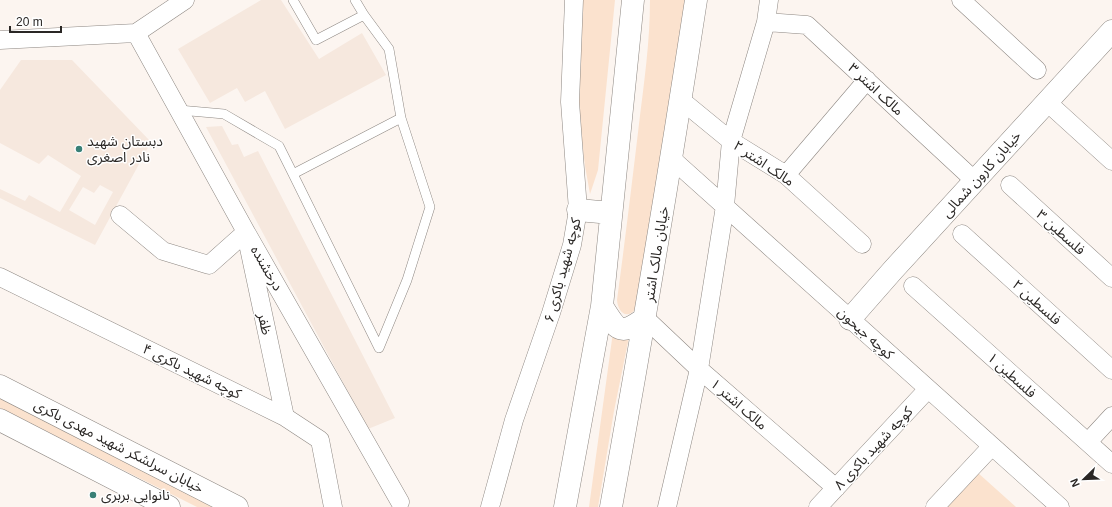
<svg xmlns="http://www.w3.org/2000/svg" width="1112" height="507" font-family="Helvetica,'Noto Sans Arabic',sans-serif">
<rect width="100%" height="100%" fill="#fcf5f0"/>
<!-- built -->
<path fill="#f6e8de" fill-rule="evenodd" d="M 261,0 L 281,0 L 319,59 L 362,33 L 386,75 L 285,129 L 265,91 L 245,102 L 237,88 L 210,103 L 178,49 Z
M 21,60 L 72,60 L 151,142 L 95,245 L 0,198 L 0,189 L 25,201 L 29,195 L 60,212 L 81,176 L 48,155 L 39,164 L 0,143 L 0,90 ZM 100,185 L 113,192 L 95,225 L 69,210 L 83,187 L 94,193 Z
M 222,126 L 232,145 L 238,144 L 244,157 L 258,151 L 395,418 L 368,429 L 206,127 Z"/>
<!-- green -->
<path fill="#fbe2ce" d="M 579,0 L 615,0 L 598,170 L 590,194 L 585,166 L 576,92 Z
M 650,0 L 692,0 L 636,309 C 626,320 618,312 617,300 C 625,241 632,183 639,124 C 644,83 650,42 650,0 Z
M 613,332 L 629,337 L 614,411 L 598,507 L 589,507 Z
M 0,394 L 217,507 L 197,507 L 0,408 Z
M 977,472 L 1016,507 L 945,507 Z"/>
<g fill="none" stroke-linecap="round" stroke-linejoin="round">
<!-- lane casing -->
<g stroke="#8d8782" stroke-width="10">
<path id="lane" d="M 293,0 L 316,40 L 364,15
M 355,0 L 364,15 L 389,49 L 401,118
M 179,110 L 224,114 L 279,146 L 293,174 L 379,348 L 407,280 L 430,207 L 401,118 L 293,174"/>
</g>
<!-- street casing -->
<g stroke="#8d8782" stroke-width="19">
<path id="street" d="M 961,0 L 1037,70
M 766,22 L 807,25 L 975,181
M 136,33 L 246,232 L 400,502
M 0,40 L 136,33 L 185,0
M 681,100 L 731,141 L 786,175 L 862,244
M 1047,102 L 1112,161
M 672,159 L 1060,507
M 786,175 L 867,80
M 1010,185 L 1112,278
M 120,215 L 163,251 L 209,265 L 246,232
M 962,234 L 1112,370
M 249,248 L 285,417
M 0,277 L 285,417 L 320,440 L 333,507
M 913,286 L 1112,464
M 645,318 L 699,369 L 836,488
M 1088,442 L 1112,416
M 490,507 L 514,420 L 551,313 L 572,245 L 578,210 L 570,102 L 574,0
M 667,507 L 699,369 L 725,206 L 731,141 L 766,22 L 769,0
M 818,507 L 928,389
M 935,507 L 992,446"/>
</g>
<!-- secondary casing -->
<g stroke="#8d8782" stroke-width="23">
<path id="secondary" d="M 578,210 L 611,213
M 602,306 C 617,330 620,337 645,318
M 850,319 L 893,270 L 1112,31
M 0,386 L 237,507
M 0,420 L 169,507
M 565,507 L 602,306 L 633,0
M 611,507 C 642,338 670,169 696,0"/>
</g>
<!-- lane -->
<use href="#lane" stroke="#fff" stroke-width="9"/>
<!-- street -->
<use href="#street" stroke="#fff" stroke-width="18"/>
<!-- secondary -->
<use href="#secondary" stroke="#fff" stroke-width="22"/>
</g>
<!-- markers -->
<g fill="#398077" stroke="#fff" stroke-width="1.5">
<circle cx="79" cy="149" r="4"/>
<circle cx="93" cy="495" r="4"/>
</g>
<g text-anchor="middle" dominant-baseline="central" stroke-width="3" stroke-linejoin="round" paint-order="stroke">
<!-- street labels -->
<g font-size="14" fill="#2a2725" stroke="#fff">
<text transform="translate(876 89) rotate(43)">مالک اشتر ۳</text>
<text transform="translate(764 163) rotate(34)">مالک اشتر ۲</text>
<text transform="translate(981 174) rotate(-48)">خیابان کارون شمالی</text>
<text transform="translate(1061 232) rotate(42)">فلسطین ۳</text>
<text transform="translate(656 254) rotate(-81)">خیابان مالک اشتر</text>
<text transform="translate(267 268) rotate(60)">درخشنده</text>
<text transform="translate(562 270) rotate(-75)">کوچه شهید باکری ۶</text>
<text transform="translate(1037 302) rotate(42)">فلسطین ۲</text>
<text transform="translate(265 324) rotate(78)">ظفر</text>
<text transform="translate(866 333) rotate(42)">کوچه جیحون</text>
<text transform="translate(192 371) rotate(26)">کوچه شهید باکری ۴</text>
<text transform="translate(1012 375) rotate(42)">فلسطین ۱</text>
<text transform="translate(739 404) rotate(41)">مالک اشتر ۱</text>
<text transform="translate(119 446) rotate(27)">خیابان سرلشکر شهید مهدی باکری</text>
<text transform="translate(873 448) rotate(-47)">کوچه شهید باکری ۸</text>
</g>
<!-- poi labels -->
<g font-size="14" fill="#2a2725" stroke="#fff" text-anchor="start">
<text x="87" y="141">دبستان شهید<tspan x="87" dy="16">نادر اصغری</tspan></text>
<text x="101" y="495">نانوایی بربری</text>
</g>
</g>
<!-- north arrow -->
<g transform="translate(1084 479) rotate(247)" stroke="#ffffff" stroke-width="3" paint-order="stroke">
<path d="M0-3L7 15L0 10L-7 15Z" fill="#2a2725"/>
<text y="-6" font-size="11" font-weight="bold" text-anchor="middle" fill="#2a2725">N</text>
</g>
<!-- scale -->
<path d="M10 26v6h51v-6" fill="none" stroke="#2a2725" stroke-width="2"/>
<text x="16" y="26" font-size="12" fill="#2a2725" stroke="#ffffff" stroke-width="3" paint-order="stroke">20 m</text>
</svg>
